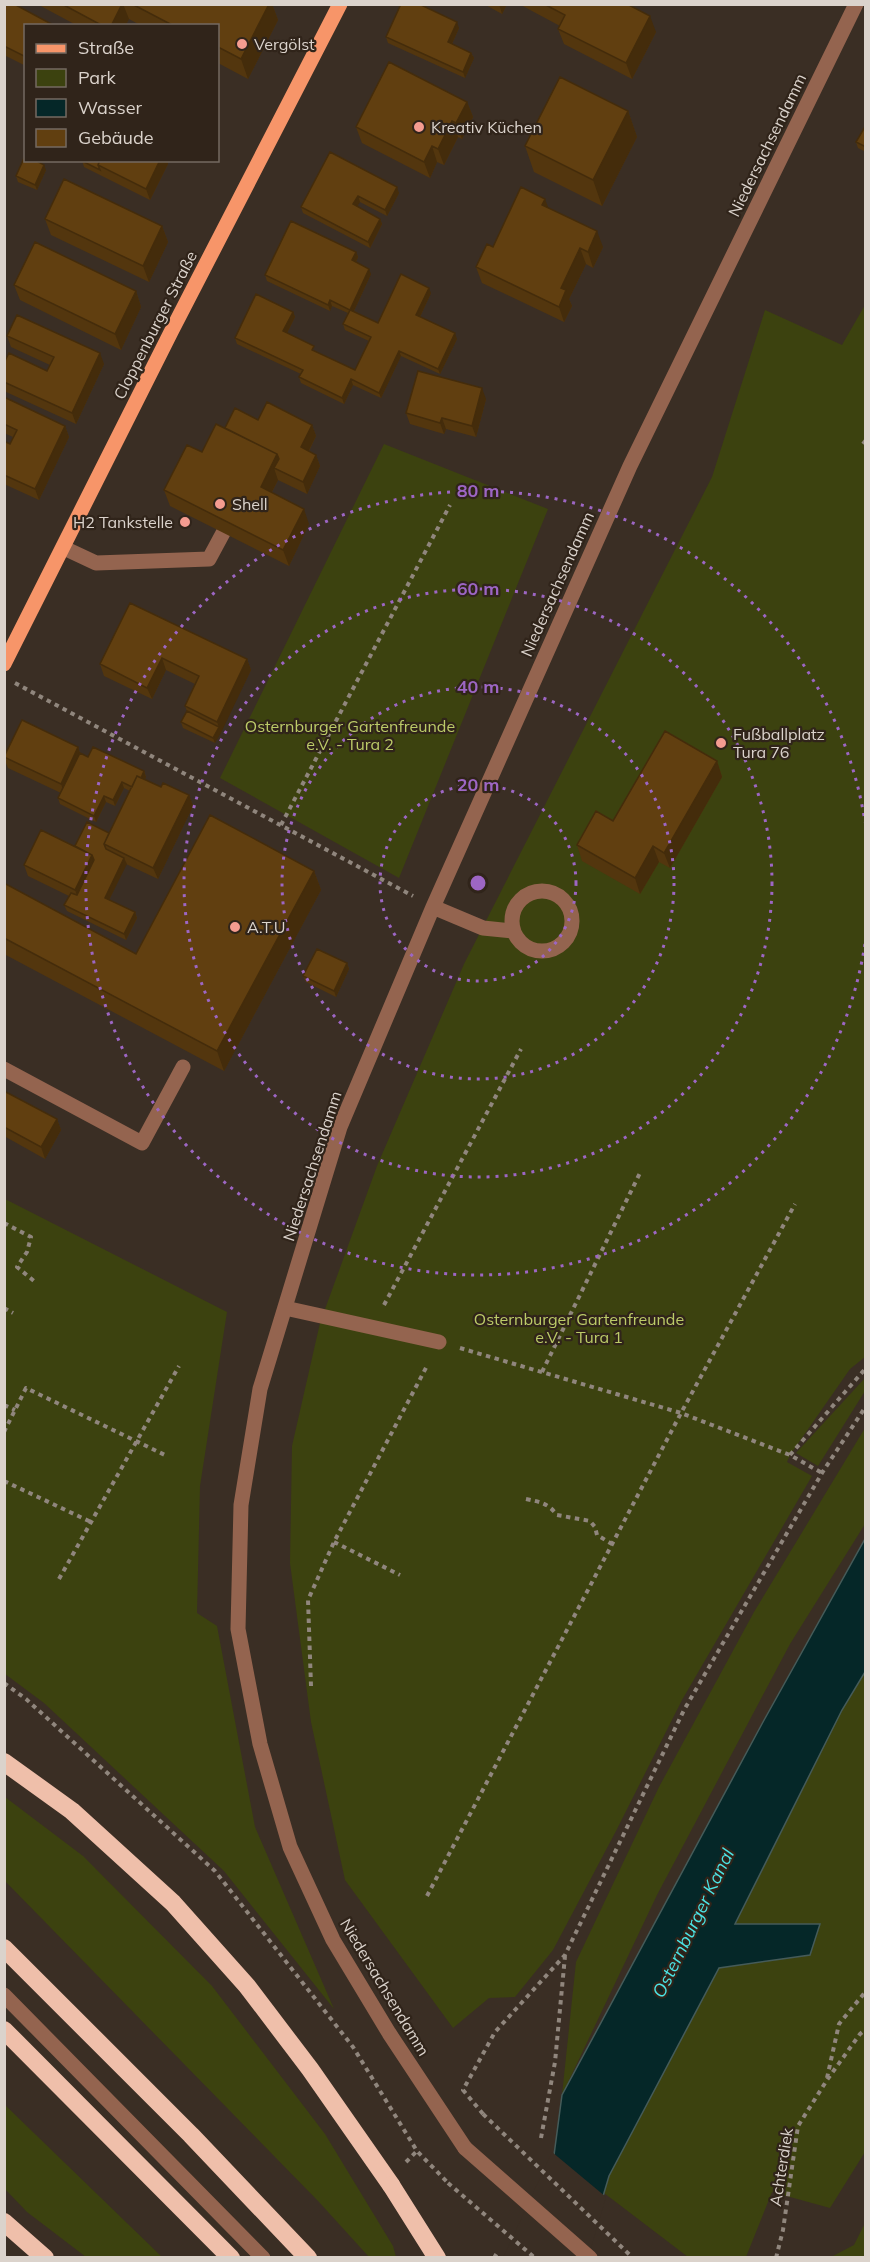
<svg xmlns="http://www.w3.org/2000/svg" width="870" height="2262" font-family="Mulish,sans-serif">
<rect width="100%" height="100%" fill="#3a2e24"/>
<!-- green -->
<path fill="#3c420f" d="M 865,305 L 865,1357 L 850,1369 L 790,1455 L 787,1462 L 812,1476 L 682,1700 L 616,1831 L 553,1950 L 515,1997 L 489,1998 L 453,2028 L 345,1880 L 311,1722 L 290,1563 L 292,1446 L 320,1323 L 377,1166 L 464,964 L 712,477 L 765,310 L 842,345 Z
M 384,444 L 548,509 L 399,878 L 220,778 Z
M 5,1199 L 227,1312 L 200,1486 L 197,1613 L 217,1626 L 255,1827 L 334,2009 L 224,1871 L 44,1703 L 5,1674 Z
M 865,1378 L 865,1391 L 818,1466 L 796,1453 Z
M 865,1428 L 865,1524 L 790,1644 L 657,1895 L 562,2095 L 576,1962 L 659,1787 L 754,1612 Z
M 865,1672 L 865,2152 L 830,2208 L 772,2192 L 746,2257 L 688,2257 L 604,2193 L 609,2176 L 719,1968 L 810,1955 L 820,1924 L 735,1925 L 842,1710 Z
M 5,1797 L 83,1856 L 212,1986 L 325,2134 L 393,2246 L 396,2257 L 369,2257 L 319,2202 L 5,1881 Z
M 5,2105 L 162,2257 L 86,2257 L 27,2212 L 5,2189 Z
M 865,2223 L 865,2257 L 831,2257 L 854,2245 Z"/>
<!-- water -->
<path fill="#052728" stroke="#455b59" stroke-width="1.5" d="M 865,1539 L 865,1672 L 842,1710 L 735,1924 L 820,1924 L 810,1955 L 719,1968 L 609,2176 L 585,2257 L 506,2258 L 554,2155 L 562,2095 L 763,1722 Z"/>
<!-- pier -->
<path fill="#3a2e24" d="M 552,2152 L 606,2197 L 588,2258 L 503,2258 Z"/>
<g fill="none" stroke-linecap="round" stroke-linejoin="round">
<!-- path -->
<path stroke="#90867d" stroke-width="4" stroke-dasharray="4.5 4.5" stroke-linecap="butt" d="M 863,444 L 866,440
M 15,683 L 413,896
M 281,825 L 450,505
M 4,1223 L 31,1237 L 27,1252 L 17,1267 L 34,1281
M 384,1305 L 521,1049
M 4,1308 L 13,1313
M 460,1348 L 681,1413 L 790,1455 L 822,1473
M 542,1372 L 640,1173
M 4,1405 L 15,1410
M 4,1432 L 26,1388 L 167,1456
M 790,1455 L 866,1368
M 4,1481 L 91,1522
M 526,1499 C 540,1502 548,1503 557,1515 L 590,1521 L 595,1527 L 597,1535 L 612,1544
M 334,1542 L 400,1575
M 59,1579 L 179,1366
M 4,1683 L 26,1699 L 215,1871 L 353,2047 L 417,2151 L 448,2183
M 311,1686 L 308,1600 L 334,1542 L 428,1364
M 427,1896 L 681,1413 L 795,1204
M 827,2078 L 839,2024 L 866,1991
M 483,2114 L 463,2090 L 495,2032 L 565,1955 L 684,1710 L 822,1473 L 866,1406
M 541,2138 L 555,2062 L 565,1956
M 406,2162 L 417,2151
M 494,2258 L 497,2253
M 776,2258 L 783,2230 L 798,2126 L 827,2080 L 860,2034 L 866,2029"/>
<!-- minor -->
<path stroke="#94644f" stroke-width="15" d="M 64,548 L 96,563 L 209,559 L 223,533
M512 921a30 30 0 1 1 60 0a30 30 0 1 1-60 0Z
M 433,907 L 483,928 L 513,931
M 4,1069 L 142,1143 L 183,1067
M 285,1308 L 439,1342
M 4,1995 L 263,2258
M 465,2148 L 389,2033 L 333,1940 L 290,1847 L 260,1744 L 238,1629 L 241,1505 L 260,1389 L 340,1127 L 433,907 L 630,466 L 856,4"/>
<!-- major -->
<path stroke="#f79569" stroke-width="15" d="M 4,664 L 171,332 L 340,4"/>
<!-- highway -->
<path stroke="#efbfaa" stroke-width="18" d="M 4,1762 L 72,1811 L 173,1903 L 247,1986 L 310,2069 L 391,2185
M 4,1948 L 191,2135 L 308,2258
M 4,2030 L 231,2258
M 4,2222 L 45,2258"/>
<!-- path-bridge -->
<path stroke="#90867d" stroke-width="4" stroke-dasharray="4.5 4.5" stroke-linecap="butt" d="M 483,2114 L 633,2258
M 448,2183 L 535,2258"/>
<!-- minor-bridge -->
<path stroke="#94644f" stroke-width="15" d="M 465,2148 L 590,2258"/>
<!-- highway-bridge -->
<path stroke="#efbfaa" stroke-width="18" d="M 391,2185 L 437,2258"/>
</g>
<!-- wall -->
<path fill="#53360e" d="M 4,4 L 26,26 L 26,66 L 4,55 Z
M 37,4 L 272,4 L 278,20 L 248,79 L 218,63 L 218,26 L 142,26 L 129,19 L 125,26 L 78,26 Z
M 484,4 L 507,4 L 502,14 Z
M 519,4 L 627,4 L 656,32 L 632,79 L 564,44 L 558,29 L 560,26 Z
M 459,28 L 452,44 L 471,53 L 474,58 L 465,78 L 388,43 L 386,37 Z
M 467,102 L 473,117 L 462,139 L 458,137 L 444,165 L 437,162 L 430,178 L 362,143 L 356,127 Z
M 628,111 L 637,137 L 602,206 L 534,172 L 525,146 Z
M 866,125 L 866,152 L 858,148 L 856,142 Z
M 330,152 L 399,193 L 387,216 L 360,202 L 357,206 L 380,219 L 382,224 L 370,248 L 303,213 L 301,207 Z
M 82,160 L 167,160 L 168,164 L 150,200 L 84,167 Z
M 46,170 L 37,190 L 18,182 L 16,176 Z
M 548,208 L 603,247 L 593,268 L 586,264 L 569,299 L 572,306 L 564,322 L 482,283 L 476,267 L 493,247 Z
M 45,219 L 162,226 L 168,242 L 149,282 L 51,235 Z
M 356,252 L 358,257 L 356,262 L 371,274 L 354,311 L 378,323 L 431,293 L 420,317 L 457,339 L 440,374 L 401,356 L 381,398 L 353,385 L 344,404 L 301,383 L 299,377 L 301,374 L 237,344 L 235,338 L 293,312 L 295,317 L 287,333 L 316,352 L 355,370 L 369,341 L 345,330 L 343,324 L 348,313 L 332,306 L 330,311 L 267,281 L 265,275 Z
M 14,285 L 136,291 L 141,307 L 121,350 L 20,300 Z
M 7,336 L 104,364 L 76,424 L 4,391 L 4,363 L 47,371 L 50,365 L 11,347 Z
M 4,397 L 65,426 L 69,437 L 39,500 L 4,484 L 4,441 L 10,444 L 13,437 L 4,433 Z
M 486,399 L 476,437 L 446,429 L 444,434 L 410,424 L 406,413 Z
M 258,420 L 312,425 L 316,436 L 309,451 L 316,455 L 320,466 L 307,494 L 278,480 L 272,492 L 309,524 L 289,566 L 170,506 L 164,490 L 225,428 Z
M 130,603 L 247,659 L 251,670 L 215,743 L 183,728 L 181,722 L 187,711 L 185,706 L 195,684 L 166,670 L 152,699 L 104,676 L 100,664 Z
M 78,747 L 80,753 L 88,757 L 144,771 L 146,777 L 144,780 L 161,787 L 189,795 L 193,806 L 158,879 L 126,864 L 109,900 L 135,912 L 137,918 L 126,940 L 67,911 L 64,905 L 69,896 L 28,876 L 24,865 L 109,833 L 130,791 L 124,788 L 115,806 L 106,802 L 96,822 L 60,804 L 58,798 L 61,793 L 8,768 L 4,758 L 4,756 Z
M 717,761 L 722,777 L 670,868 L 659,862 L 640,894 L 582,861 L 577,845 Z
M 314,871 L 321,890 L 224,1071 L 4,954 L 4,883 L 136,954 Z
M 347,963 L 349,969 L 336,997 L 306,982 L 303,976 Z
M 4,1091 L 57,1119 L 61,1130 L 45,1159 L 4,1136 Z"/>
<!-- shaded-wall -->
<path fill="#442c0b" d="M 122,4 L 123,4 L 129,19 L 125,26 L 111,26 Z
M 269,4 L 272,4 L 278,20 L 248,79 L 241,59 Z
M 499,4 L 507,4 L 502,14 Z
M 650,16 L 656,32 L 632,79 L 626,63 Z
M 457,22 L 459,28 L 450,48 L 448,42 Z
M 471,53 L 474,58 L 465,78 L 463,72 Z
M 467,102 L 473,117 L 462,139 L 456,123 Z
M 628,111 L 637,137 L 602,206 L 593,180 Z
M 452,121 L 458,137 L 444,165 L 438,149 Z
M 432,146 L 437,162 L 430,178 L 424,162 Z
M 160,160 L 167,160 L 168,164 L 150,200 L 146,189 Z
M 44,165 L 46,170 L 37,190 L 35,185 Z
M 397,187 L 399,193 L 387,216 L 385,210 Z
M 358,196 L 360,202 L 355,210 L 353,204 Z
M 545,199 L 551,215 L 542,205 Z
M 380,219 L 382,224 L 370,248 L 368,242 Z
M 162,226 L 168,242 L 149,282 L 143,266 Z
M 597,231 L 603,247 L 593,268 L 588,252 Z
M 580,248 L 586,264 L 569,299 L 572,306 L 564,322 L 559,307 L 561,288 Z
M 356,252 L 358,257 L 354,266 L 352,260 Z
M 369,269 L 371,274 L 352,315 L 350,310 Z
M 429,288 L 431,293 L 418,321 L 416,315 Z
M 136,291 L 141,307 L 121,350 L 115,334 Z
M 330,300 L 332,306 L 330,311 L 328,305 Z
M 293,312 L 295,317 L 285,337 L 283,331 Z
M 455,333 L 457,339 L 440,374 L 438,369 Z
M 399,351 L 401,356 L 381,398 L 379,393 Z
M 100,353 L 104,364 L 76,424 L 72,413 Z
M 351,379 L 353,385 L 344,404 L 342,398 Z
M 482,388 L 486,399 L 476,437 L 472,426 Z
M 442,418 L 446,429 L 444,434 L 440,423 Z
M 312,425 L 316,436 L 305,458 L 301,447 Z
M 65,426 L 69,437 L 39,500 L 35,489 Z
M 277,454 L 283,470 L 274,468 L 278,480 L 266,503 L 261,487 Z
M 316,455 L 320,466 L 307,494 L 303,482 Z
M 304,509 L 309,524 L 289,566 L 283,550 Z
M 162,658 L 166,670 L 152,699 L 147,688 Z
M 247,659 L 251,670 L 221,733 L 217,722 Z
M 219,727 L 221,733 L 215,743 L 213,738 Z
M 78,747 L 82,759 L 65,795 L 61,784 Z
M 717,761 L 722,777 L 670,868 L 664,853 Z
M 144,771 L 146,777 L 137,795 L 135,789 Z
M 122,782 L 124,788 L 115,806 L 113,800 Z
M 189,795 L 193,806 L 158,879 L 153,868 Z
M 104,796 L 106,802 L 96,822 L 94,816 Z
M 653,846 L 659,862 L 640,894 L 635,878 Z
M 92,855 L 96,866 L 79,901 L 75,890 Z
M 124,858 L 127,864 L 107,904 L 105,898 Z
M 314,871 L 321,890 L 224,1071 L 217,1051 Z
M 135,912 L 137,918 L 126,940 L 124,934 Z
M 347,963 L 349,969 L 336,997 L 334,991 Z
M 57,1119 L 61,1130 L 45,1159 L 41,1147 Z"/>
<!-- building -->
<path fill="#613f10" stroke="#442c0b" stroke-width="1.5" d="M 4,4 L 14,4 L 55,26 L 26,26 L 26,57 L 4,46 Z
M 62,4 L 122,4 L 111,26 L 103,26 Z
M 132,4 L 269,4 L 241,59 L 218,47 L 218,26 L 174,26 Z
M 401,4 L 419,4 L 457,22 L 448,42 L 471,53 L 463,72 L 386,37 Z
M 544,4 L 627,4 L 650,16 L 626,63 L 558,29 L 565,15 Z
M 389,62 L 467,102 L 456,123 L 452,121 L 438,149 L 432,146 L 424,162 L 356,127 Z
M 560,77 L 628,111 L 593,180 L 525,146 Z
M 866,125 L 866,147 L 856,142 Z
M 330,152 L 397,187 L 385,210 L 358,196 L 353,204 L 380,219 L 368,242 L 301,207 Z
M 25,156 L 26,156 L 26,160 L 35,160 L 44,165 L 35,185 L 16,176 Z
M 100,160 L 160,160 L 146,189 L 98,165 Z
M 100,160 L 98,165 L 100,170 L 82,161 Z
M 64,179 L 162,226 L 143,266 L 45,219 Z
M 521,187 L 545,199 L 542,205 L 597,231 L 588,252 L 580,248 L 561,288 L 566,290 L 559,307 L 476,267 L 487,244 L 493,247 Z
M 291,221 L 356,252 L 352,260 L 369,269 L 350,310 L 378,323 L 401,274 L 429,288 L 416,315 L 455,333 L 438,369 L 399,351 L 379,393 L 351,379 L 342,398 L 299,377 L 303,370 L 235,338 L 256,294 L 293,312 L 283,331 L 314,346 L 312,350 L 355,370 L 371,337 L 343,324 L 350,310 L 330,300 L 328,305 L 265,275 Z
M 35,242 L 136,291 L 115,334 L 14,285 Z
M 17,315 L 100,353 L 72,413 L 4,382 L 4,363 L 9,353 L 47,371 L 54,357 L 7,336 Z
M 418,371 L 482,388 L 472,426 L 442,418 L 440,423 L 406,413 Z
M 4,397 L 65,426 L 35,489 L 4,475 L 4,441 L 10,444 L 17,430 L 4,424 Z
M 267,402 L 312,425 L 301,447 L 316,455 L 303,482 L 274,468 L 279,459 L 277,454 L 225,428 L 235,408 L 258,420 Z
M 216,424 L 277,454 L 261,487 L 304,509 L 283,550 L 164,490 L 187,445 L 202,452 Z
M 130,603 L 247,659 L 217,722 L 185,706 L 199,676 L 162,658 L 147,688 L 100,664 Z
M 187,711 L 219,727 L 213,738 L 181,722 Z
M 22,720 L 78,747 L 61,784 L 4,757 Z
M 665,731 L 717,761 L 664,853 L 653,846 L 635,878 L 577,845 L 596,811 L 613,821 Z
M 93,747 L 144,771 L 141,778 L 137,776 L 132,787 L 122,782 L 113,800 L 104,796 L 94,816 L 58,798 L 80,753 L 88,757 Z
M 137,776 L 161,787 L 163,783 L 189,795 L 153,868 L 104,844 Z
M 210,815 L 314,871 L 217,1051 L 4,938 L 4,883 L 136,954 Z
M 87,822 L 109,833 L 104,844 L 106,849 L 124,858 L 105,898 L 135,912 L 124,934 L 64,905 L 71,893 L 77,895 L 94,860 L 92,855 L 75,846 Z
M 41,830 L 92,855 L 75,890 L 24,865 Z
M 317,949 L 347,963 L 334,991 L 303,976 Z
M 4,1091 L 57,1119 L 41,1147 L 4,1127 Z"/>
<!-- distance rings -->
<g fill="none" stroke="#9d66c4" stroke-width="3" stroke-dasharray="3 6">
<circle cx="478" cy="883" r="98"/>
<circle cx="478" cy="883" r="196"/>
<circle cx="478" cy="883" r="294"/>
<path d="M865 944A392 392 0 1 1 865 822"/>
</g>
<!-- markers -->
<g fill="#f59c90" stroke="#30241a" stroke-width="2">
<circle cx="242" cy="44" r="6"/>
<circle cx="419" cy="127" r="6"/>
<circle cx="220" cy="504" r="6"/>
<circle cx="185" cy="522" r="6"/>
<circle cx="721" cy="743" r="6"/>
<circle cx="235" cy="927" r="6"/>
</g>
<g text-anchor="middle" dominant-baseline="central" stroke-width="4.5" stroke-linejoin="round" paint-order="stroke">
<!-- poi labels -->
<g font-size="16" fill="#dbd3cc" stroke="#30241a" text-anchor="start">
<text x="254" y="44">Vergölst</text>
<text x="431" y="127">Kreativ Küchen</text>
<text x="232" y="504">Shell</text>
<text x="173" y="522" text-anchor="end">H2 Tankstelle</text>
<text x="733" y="734">Fußballplatz<tspan x="733" dy="18">Tura 76</tspan></text>
<text x="247" y="927">A.T.U</text>
</g>
<!-- street labels -->
<g font-size="16" fill="#dbd3cc" stroke="#30241a">
<text transform="translate(767 145) rotate(-64)">Niedersachsendamm</text>
<text transform="translate(155 325) rotate(-63)">Cloppenburger Straße</text>
<text transform="translate(557 584) rotate(-66)">Niedersachsendamm</text>
<text transform="translate(312 1166) rotate(-72)">Niedersachsendamm</text>
<text transform="translate(385 1987) rotate(59)">Niedersachsendamm</text>
<text transform="translate(781 2167) rotate(-81)">Achterdiek</text>
</g>
<!-- park labels -->
<g font-size="16" fill="#bccb68" stroke="#30241a">
<text x="350" y="726">Osternburger Gartenfreunde<tspan x="350" dy="18">e.V. - Tura 2</tspan></text>
<text x="579" y="1319">Osternburger Gartenfreunde<tspan x="579" dy="18">e.V. - Tura 1</tspan></text>
</g>
<!-- water labels -->
<g font-size="18" font-style="italic" fill="#4be4e5" stroke="#30241a">
<text transform="translate(693 1923) rotate(-64)">Osternburger Kanal</text>
</g>
</g>
<circle cx="478" cy="883" r="9" fill="#9d66c4" stroke="#30241a" stroke-width="3"/>
<g font-size="18" text-anchor="middle" font-weight="bold" fill="#9d66c4" stroke="#30241a" stroke-width="4.5" stroke-linejoin="round" paint-order="stroke">
<text x="478" y="497">80 m</text>
<text x="478" y="595">60 m</text>
<text x="478" y="693">40 m</text>
<text x="478" y="791">20 m</text>
</g>
<!-- border -->
<rect width="870" height="2262" fill="none" stroke="#dbd3cc" stroke-width="12"/>
<!-- legend -->
<rect x="24" y="24" width="195" height="138" fill="#30241a" stroke="#746a61" stroke-width="1.5"/>
<rect x="36" y="44" width="30" height="9" fill="#f79569" stroke="#746a61" stroke-width="1.5"/>
<text x="78" y="54" font-size="18" fill="#dbd3cc">Straße</text>
<rect x="36" y="69" width="30" height="18" fill="#3c420f" stroke="#746a61" stroke-width="1.5"/>
<text x="78" y="84" font-size="18" fill="#dbd3cc">Park</text>
<rect x="36" y="99" width="30" height="18" fill="#052728" stroke="#746a61" stroke-width="1.5"/>
<text x="78" y="114" font-size="18" fill="#dbd3cc">Wasser</text>
<rect x="36" y="129" width="30" height="18" fill="#613f10" stroke="#746a61" stroke-width="1.5"/>
<text x="78" y="144" font-size="18" fill="#dbd3cc">Gebäude</text>
</svg>
